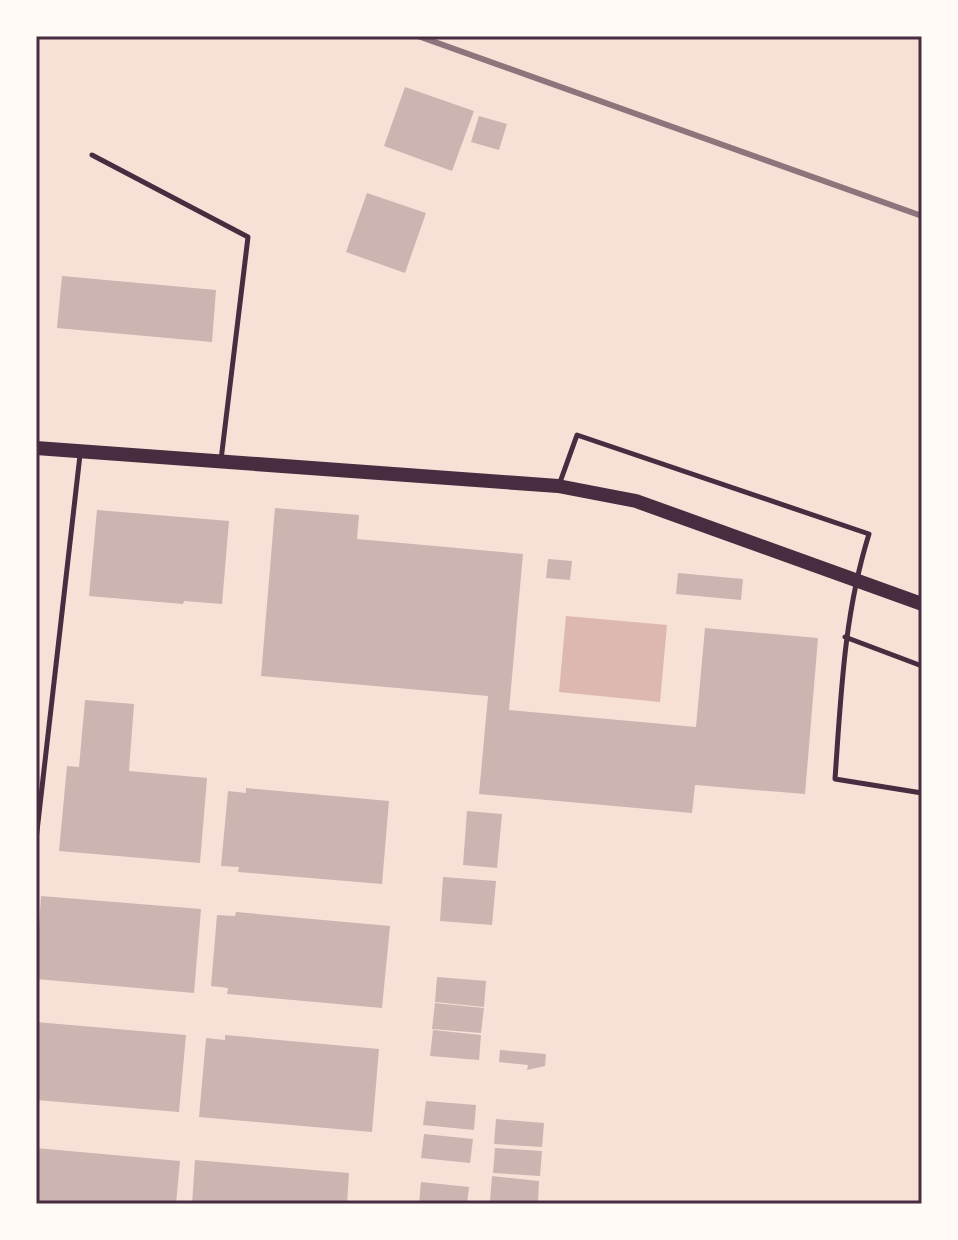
<svg xmlns="http://www.w3.org/2000/svg" width="958" height="1240" font-family="'DM Sans',sans-serif">
<rect width="100%" height="100%" fill="#f7e1d7"/>
<!-- water -->
<path fill="#dcb8b0" d="M 566,616 L 667,625 L 660,702 L 559,692 Z"/>
<!-- building -->
<path fill="#ccb4b1" d="M 405,87 L 474,111 L 452,171 L 384,146 Z
M 479,116 L 507,124 L 499,150 L 471,142 Z
M 367,193 L 426,213 L 405,273 L 346,252 Z
M 62,276 L 216,290 L 212,342 L 57,328 Z
M 275,508 L 359,515 L 357,539 L 523,554 L 509,710 L 696,727 L 705,628 L 818,638 L 805,794 L 695,785 L 692,813 L 479,794 L 488,696 L 261,676 Z
M 97,510 L 229,521 L 222,604 L 184,601 L 183,604 L 89,596 Z
M 548,559 L 572,561 L 570,580 L 546,578 Z
M 678,573 L 743,579 L 741,600 L 676,594 Z
M 85,700 L 134,704 L 129,771 L 207,778 L 200,863 L 59,851 L 67,766 L 79,767 Z
M 246,788 L 389,801 L 382,884 L 238,872 L 239,867 L 221,866 L 228,791 L 246,793 Z
M 467,811 L 502,814 L 497,868 L 463,865 Z
M 443,877 L 496,881 L 492,925 L 440,921 Z
M 41,896 L 201,909 L 194,993 L 36,979 Z
M 236,912 L 390,926 L 382,1008 L 227,994 L 228,988 L 211,986 L 217,915 L 235,916 Z
M 437,977 L 486,981 L 484,1007 L 435,1002 Z
M 435,1003 L 484,1008 L 481,1033 L 432,1029 Z
M 36,1022 L 186,1035 L 179,1112 L 36,1100 Z
M 433,1030 L 481,1035 L 479,1060 L 430,1056 Z
M 225,1035 L 379,1049 L 372,1132 L 199,1117 L 206,1038 L 225,1040 Z
M 500,1050 L 546,1054 L 545,1066 L 527,1070 L 528,1065 L 499,1062 Z
M 426,1101 L 476,1105 L 474,1130 L 423,1125 Z
M 496,1119 L 544,1123 L 542,1147 L 494,1144 Z
M 424,1134 L 473,1139 L 470,1163 L 421,1158 Z
M 36,1148 L 180,1161 L 176,1204 L 36,1204 Z
M 495,1148 L 542,1151 L 540,1176 L 493,1173 Z
M 195,1160 L 349,1173 L 347,1204 L 192,1204 Z
M 492,1176 L 539,1181 L 538,1204 L 490,1201 Z
M 421,1182 L 469,1187 L 467,1204 L 419,1204 Z"/>
<g fill="none" stroke-linecap="round" stroke-linejoin="round">
<!-- service -->
<path stroke="#4a2c40" stroke-width="5" d="M 92,155 L 248,237 L 221,460
M 559,485 L 577,435 L 869,534 C 844,614 841,695 835,779 L 922,793
M 845,637 L 922,666
M 36,840 L 80,455"/>
<!-- tertiary -->
<path stroke="#4a2c40" stroke-width="14" d="M 36,448 L 558,486 L 636,501 L 922,604"/>
<!-- rail -->
<path stroke="#8f747c" stroke-width="6" d="M 418,36 L 922,216"/>
</g>
<!-- border -->
<rect width="958" height="1240" fill="none" stroke="#fffaf5" stroke-width="76"/>
<rect x="38" y="38" width="882" height="1164" fill="none" stroke="#4a2c40" stroke-width="3"/>
</svg>
